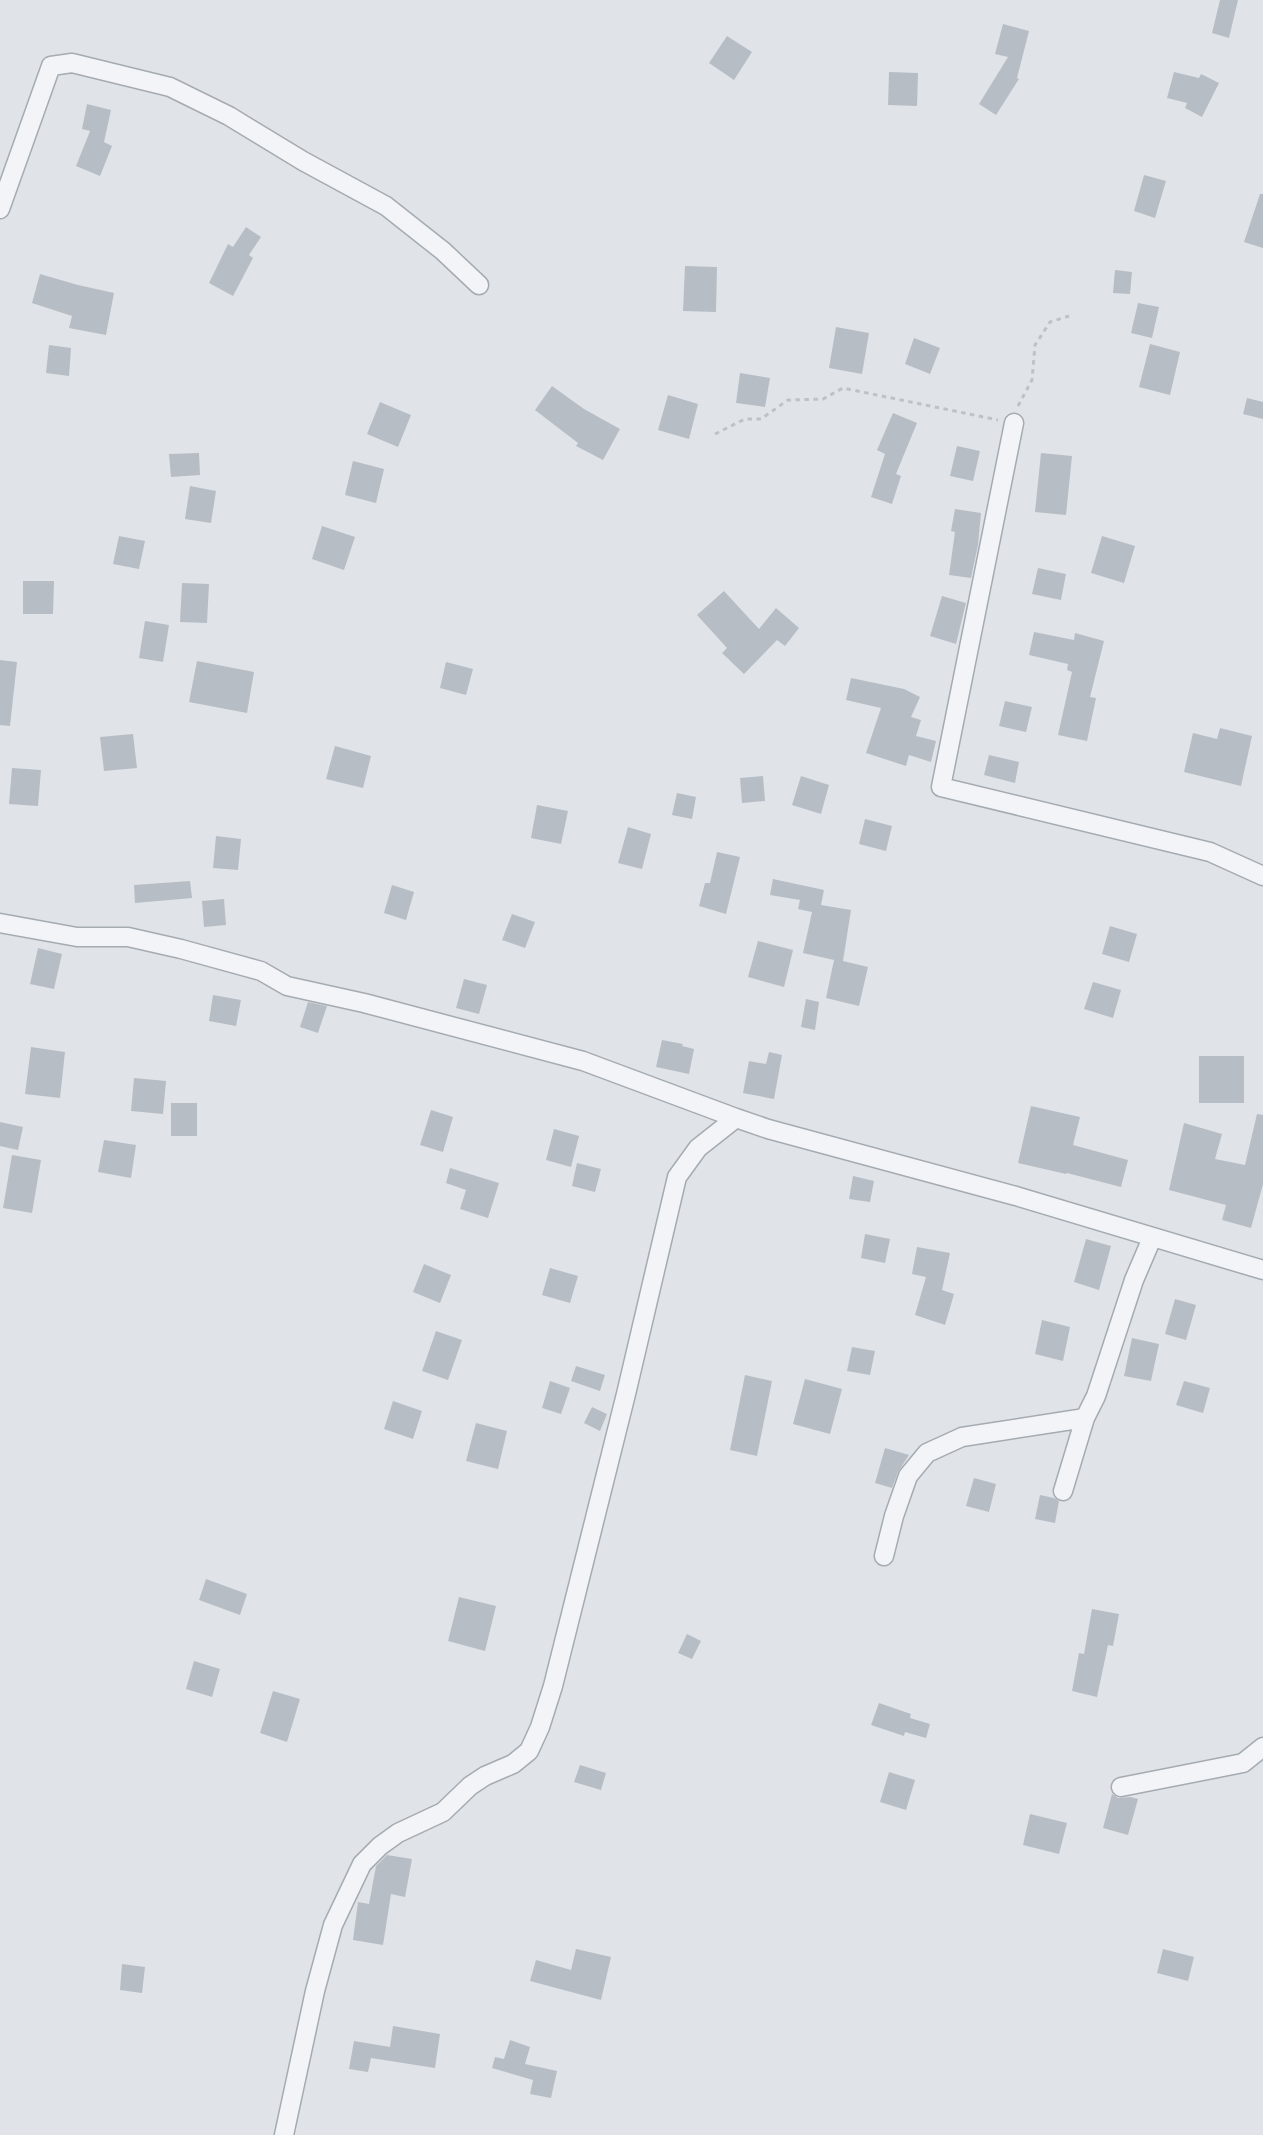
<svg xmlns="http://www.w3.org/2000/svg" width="1263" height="2135" font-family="'Noto Sans',sans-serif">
<rect width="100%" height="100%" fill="#e0e4e8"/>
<!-- building -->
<path fill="#b7bdc5" d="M 1220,0 L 1238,0 L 1229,38 L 1212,33 Z
M 1003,24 L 1029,31 L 1017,78 L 1019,79 L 996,115 L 979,104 L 1008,57 L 995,54 Z
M 727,36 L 752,52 L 734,80 L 709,63 Z
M 889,72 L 918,73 L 917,106 L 888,105 Z
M 1174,72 L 1199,78 L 1201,74 L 1219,83 L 1202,117 L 1185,108 L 1187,103 L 1167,98 Z
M 87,104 L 111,110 L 104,142 L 112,146 L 100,176 L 76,166 L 90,131 L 82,129 Z
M 1144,175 L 1166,181 L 1155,218 L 1134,211 Z
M 1260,194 L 1263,194 L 1263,248 L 1244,242 Z
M 246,227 L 261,237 L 249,255 L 253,258 L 233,296 L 209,283 L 228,244 L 233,247 Z
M 685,266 L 717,267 L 716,312 L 683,311 Z
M 1115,270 L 1132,272 L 1130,294 L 1113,293 Z
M 40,274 L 78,285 L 114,293 L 106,335 L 69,328 L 72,316 L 32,303 Z
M 1138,303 L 1159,307 L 1152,338 L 1131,333 Z
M 836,327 L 869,333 L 862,374 L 829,368 Z
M 914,338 L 940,348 L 930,374 L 905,364 Z
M 1150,344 L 1180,352 L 1170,395 L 1139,387 Z
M 49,345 L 71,348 L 69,376 L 46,373 Z
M 740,373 L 770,378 L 765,407 L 736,403 Z
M 552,386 L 584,409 L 620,429 L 603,460 L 576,446 L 578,443 L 535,410 Z
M 668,395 L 698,404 L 689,439 L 658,430 Z
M 1247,398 L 1263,402 L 1263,419 L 1243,414 Z
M 380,402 L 411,415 L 398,447 L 367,434 Z
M 893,413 L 917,423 L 896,474 L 901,476 L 892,504 L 871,497 L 885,454 L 877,450 Z
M 957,446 L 980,451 L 973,481 L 950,476 Z
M 199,453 L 200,475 L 171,477 L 169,454 Z
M 1041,453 L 1072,456 L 1066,515 L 1035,512 Z
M 353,461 L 384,469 L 376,503 L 345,495 Z
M 190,486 L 216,491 L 211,523 L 185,519 Z
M 955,509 L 981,513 L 978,545 L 971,578 L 949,575 L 955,532 L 951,531 Z
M 322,526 L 355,537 L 344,570 L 312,559 Z
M 119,536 L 145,541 L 139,569 L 113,564 Z
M 1102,536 L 1135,546 L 1124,583 L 1091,573 Z
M 1038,568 L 1066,574 L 1061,600 L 1032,594 Z
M 23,581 L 54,581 L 53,614 L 23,614 Z
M 182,583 L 209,584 L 207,623 L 180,622 Z
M 724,591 L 759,629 L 776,608 L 799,628 L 785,646 L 777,640 L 744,674 L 722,653 L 727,648 L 697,615 Z
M 942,596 L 966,603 L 956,644 L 930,636 Z
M 145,621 L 169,625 L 163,662 L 139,658 Z
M 1034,632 L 1074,640 L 1075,633 L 1104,641 L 1090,697 L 1096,698 L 1087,741 L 1058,735 L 1072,672 L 1067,670 L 1068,664 L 1029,655 Z
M 0,660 L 17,662 L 10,726 L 0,725 Z
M 197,661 L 254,672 L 247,713 L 189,702 Z
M 446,662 L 473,669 L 466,695 L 440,688 Z
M 851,678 L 904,689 L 920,697 L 911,717 L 921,720 L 916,736 L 936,741 L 931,762 L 909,755 L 906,766 L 866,753 L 881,708 L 846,700 Z
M 1005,701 L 1032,707 L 1026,732 L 999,726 Z
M 1220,728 L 1252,736 L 1241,786 L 1184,772 L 1193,733 L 1217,739 Z
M 133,734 L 137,768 L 104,771 L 100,737 Z
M 335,746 L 371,756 L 363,788 L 326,779 Z
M 989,755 L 1019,762 L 1015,783 L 984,775 Z
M 12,768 L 41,770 L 38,806 L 9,804 Z
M 763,776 L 765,801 L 742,803 L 740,778 Z
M 801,776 L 829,785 L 821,814 L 792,805 Z
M 677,793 L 696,797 L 692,819 L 672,815 Z
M 537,805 L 568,811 L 561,844 L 531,838 Z
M 865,819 L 892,826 L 886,851 L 859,844 Z
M 628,827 L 651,834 L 642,869 L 618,863 Z
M 216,836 L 241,839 L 238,870 L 213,868 Z
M 717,852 L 740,857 L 726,914 L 699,906 L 705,883 L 710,883 Z
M 773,879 L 824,890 L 821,905 L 851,910 L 843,961 L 868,967 L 859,1006 L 826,998 L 834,960 L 803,953 L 812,912 L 798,909 L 800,900 L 770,895 Z
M 190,881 L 192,898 L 135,903 L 134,885 Z
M 392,885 L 414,892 L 406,920 L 384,913 Z
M 224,899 L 226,925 L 204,927 L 202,901 Z
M 512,914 L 535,922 L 525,948 L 502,940 Z
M 1110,926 L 1137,934 L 1129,962 L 1102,954 Z
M 758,941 L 793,950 L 784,987 L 748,977 Z
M 38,948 L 62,954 L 54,989 L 30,984 Z
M 464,979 L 487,985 L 479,1014 L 456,1008 Z
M 1093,982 L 1121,990 L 1113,1018 L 1084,1009 Z
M 213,995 L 241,1000 L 236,1026 L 209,1021 Z
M 806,999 L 819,1002 L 815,1030 L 801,1027 Z
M 308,1002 L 327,1006 L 318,1033 L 300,1027 Z
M 662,1040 L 683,1044 L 682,1046 L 694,1049 L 689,1074 L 656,1067 Z
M 31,1047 L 65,1052 L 60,1098 L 25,1094 Z
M 769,1052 L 782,1055 L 774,1099 L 743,1093 L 749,1061 L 766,1064 Z
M 1199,1056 L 1244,1056 L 1244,1103 L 1199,1103 Z
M 134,1078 L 166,1081 L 163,1114 L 131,1111 Z
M 171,1103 L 197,1103 L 197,1136 L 171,1136 Z
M 1031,1106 L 1080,1117 L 1073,1145 L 1128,1160 L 1121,1187 L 1067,1173 L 1066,1174 L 1018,1163 Z
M 431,1110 L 453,1117 L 443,1152 L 420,1145 Z
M 1257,1114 L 1263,1115 L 1263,1184 L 1251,1228 L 1222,1220 L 1226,1205 L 1169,1190 L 1184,1123 L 1222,1134 L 1215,1159 L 1245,1165 Z
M 0,1122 L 23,1127 L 18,1150 L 0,1146 Z
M 554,1129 L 579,1136 L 571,1167 L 546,1160 Z
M 104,1140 L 136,1145 L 131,1178 L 98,1172 Z
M 12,1155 L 41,1160 L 32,1213 L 3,1208 Z
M 577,1163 L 601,1169 L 595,1192 L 572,1186 Z
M 450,1168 L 499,1183 L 488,1218 L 460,1209 L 466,1190 L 446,1183 Z
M 853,1176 L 874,1181 L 870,1202 L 849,1199 Z
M 865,1234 L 890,1239 L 885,1263 L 861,1258 Z
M 1086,1239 L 1111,1246 L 1099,1290 L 1074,1282 Z
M 917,1247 L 950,1253 L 942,1290 L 954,1294 L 945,1325 L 915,1315 L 926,1277 L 912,1274 Z
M 424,1264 L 451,1275 L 440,1303 L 413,1292 Z
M 550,1268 L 578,1276 L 570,1303 L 542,1295 Z
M 1175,1299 L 1196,1305 L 1186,1340 L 1165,1334 Z
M 1042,1320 L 1070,1327 L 1063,1361 L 1035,1354 Z
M 436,1331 L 462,1340 L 448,1380 L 422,1371 Z
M 1132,1338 L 1159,1344 L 1151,1381 L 1124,1376 Z
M 852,1347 L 875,1351 L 870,1375 L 847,1371 Z
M 576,1366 L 605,1375 L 600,1391 L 571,1381 Z
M 745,1375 L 772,1381 L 757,1456 L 730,1450 Z
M 805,1379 L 842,1389 L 830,1434 L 793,1424 Z
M 550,1381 L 570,1388 L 561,1414 L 542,1408 Z
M 1184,1381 L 1210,1388 L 1203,1413 L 1176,1405 Z
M 393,1401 L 422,1411 L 413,1439 L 384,1429 Z
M 592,1407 L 607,1414 L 600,1431 L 584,1423 Z
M 476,1423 L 507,1431 L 498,1469 L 466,1461 Z
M 885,1448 L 909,1455 L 898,1472 L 892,1488 L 875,1483 Z
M 974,1478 L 996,1484 L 989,1512 L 966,1506 Z
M 1040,1495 L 1054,1498 L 1059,1501 L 1055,1523 L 1035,1519 Z
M 206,1579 L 247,1594 L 240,1615 L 199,1600 Z
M 459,1597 L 496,1606 L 485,1651 L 448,1641 Z
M 1092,1609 L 1119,1614 L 1113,1646 L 1108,1645 L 1097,1697 L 1072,1691 L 1079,1653 L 1084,1654 Z
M 687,1634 L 701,1641 L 692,1659 L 678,1653 Z
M 194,1661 L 220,1669 L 212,1697 L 186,1689 Z
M 273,1691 L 300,1699 L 287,1742 L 260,1733 Z
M 879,1703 L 911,1714 L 910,1718 L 930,1724 L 926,1738 L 905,1732 L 904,1736 L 871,1725 Z
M 580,1765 L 606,1773 L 601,1790 L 574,1782 Z
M 889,1772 L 915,1780 L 906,1810 L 880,1802 Z
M 1112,1794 L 1118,1798 L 1130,1797 L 1138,1799 L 1128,1835 L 1103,1828 Z
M 1030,1814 L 1067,1823 L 1059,1854 L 1023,1845 Z
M 387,1855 L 412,1859 L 405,1897 L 391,1894 L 383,1945 L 353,1940 L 358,1902 L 369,1904 L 376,1866 Z
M 576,1949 L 611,1957 L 601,2000 L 530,1981 L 536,1960 L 571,1970 Z
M 1163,1949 L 1194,1957 L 1188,1981 L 1157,1973 Z
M 122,1964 L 145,1967 L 142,1993 L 120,1990 Z
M 393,2026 L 440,2034 L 435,2068 L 371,2058 L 368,2072 L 349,2069 L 354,2041 L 390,2047 Z
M 510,2040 L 530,2047 L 525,2064 L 557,2071 L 551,2098 L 530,2094 L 533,2080 L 492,2068 L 495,2057 L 504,2059 Z"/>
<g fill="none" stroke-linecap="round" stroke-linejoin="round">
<!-- minor casing -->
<g stroke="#a5abb2" stroke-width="21">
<path id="minor" d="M 0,209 L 51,66 L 72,63 L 170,87 L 229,116 L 303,161 L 386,206 L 443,251 L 479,285
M 1014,423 L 941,787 L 1210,852 L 1263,876
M 0,923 L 77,937 L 128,937 L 181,949 L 261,971 L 287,986 L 364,1003 L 583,1061 L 736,1118
M 1063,1491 L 1085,1418 L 1096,1396 L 1134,1280 L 1152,1238
M 884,1556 L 894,1516 L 908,1476 L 927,1453 L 962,1437 L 1085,1418
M 1121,1787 L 1243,1763 L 1263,1747
M 284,2135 L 315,1991 L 333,1925 L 362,1864 L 380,1846 L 398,1833 L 443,1812 L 470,1786 L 485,1776 L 513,1764 L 529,1751 L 540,1727 L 553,1686 L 626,1394 L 677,1177 L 698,1148 L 736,1118 L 768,1129 L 1016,1196 L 1263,1270"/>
</g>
<!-- path -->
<path stroke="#bec2c7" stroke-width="3" stroke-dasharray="4.5 4.5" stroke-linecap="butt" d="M 1018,406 L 1032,380 L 1035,345 L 1050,322 L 1069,316
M 715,434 L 745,419 L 761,419 L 788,400 L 823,399 L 843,388 L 998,420"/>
<!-- minor -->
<use href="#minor" stroke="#f2f4f7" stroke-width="18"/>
</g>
</svg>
